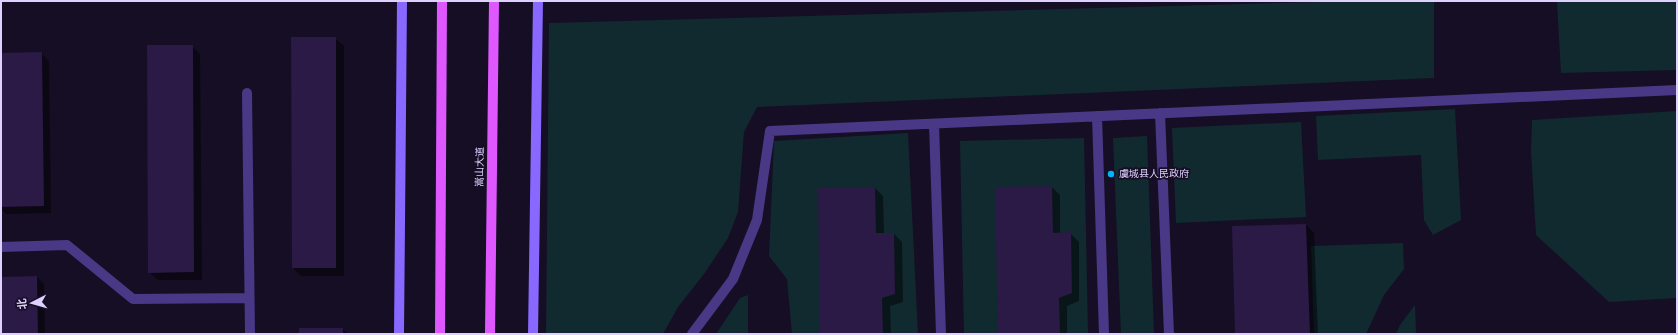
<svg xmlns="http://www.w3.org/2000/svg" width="1678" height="335" font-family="Signika,'Noto Sans SC',sans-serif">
<rect width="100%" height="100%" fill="#160e25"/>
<!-- green -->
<path fill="#112a2f" d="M 1356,1 L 1434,1 L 1434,78 L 757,107 L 744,132 L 738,212 L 728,238 L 704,274 L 678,307 L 663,334 L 546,334 L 549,23 Z
M 1557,1 L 1677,1 L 1677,70 L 1561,73 Z
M 1455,109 L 1461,220 L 1433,235 L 1424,220 L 1421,155 L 1318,160 L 1316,116 Z
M 1677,111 L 1677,298 L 1609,302 L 1536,235 L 1531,151 L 1532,120 Z
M 1301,122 L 1306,217 L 1176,223 L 1172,128 Z
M 908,133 L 918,334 L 792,334 L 787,279 L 769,256 L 774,141 Z
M 1147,136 L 1154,334 L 1121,334 L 1113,138 Z
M 1084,138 L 1088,334 L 964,334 L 960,141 Z
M 1403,243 L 1404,269 L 1384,295 L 1366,334 L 1314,334 L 1311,246 Z
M 748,295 L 748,334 L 716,334 L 740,298 Z
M 1415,305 L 1416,334 L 1396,334 L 1400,325 Z"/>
<!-- shadow -->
<path fill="#0007" d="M 335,38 L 344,46 L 344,276 L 301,276 L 293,268 Z
M 192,46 L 200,54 L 202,280 L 158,280 L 149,272 Z
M 1,54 L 42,54 L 49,61 L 51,213 L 6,214 L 1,209 Z
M 1052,187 L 1060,195 L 1060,234 L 1070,233 L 1079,242 L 1079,301 L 1067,306 L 1067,334 L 999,334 Z
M 875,188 L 883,196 L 884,234 L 894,234 L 902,242 L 903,302 L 890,306 L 891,334 L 821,334 Z
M 1306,225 L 1314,233 L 1318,334 L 1236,334 L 1233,227 Z
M 37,277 L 44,284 L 45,334 L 1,334 L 1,278 Z
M 343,329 L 348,334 L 300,334 Z"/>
<!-- building -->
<path fill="#2b1946" d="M 291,37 L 336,37 L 336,268 L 292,268 Z
M 147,45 L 193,45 L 194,272 L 148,273 Z
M 42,52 L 44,206 L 1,207 L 1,53 Z
M 1052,186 L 1053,233 L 1071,232 L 1072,293 L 1059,298 L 1060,334 L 998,334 L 995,187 Z
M 875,187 L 876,233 L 894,233 L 895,294 L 882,298 L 883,334 L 820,334 L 818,188 Z
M 1306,224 L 1310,334 L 1235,334 L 1232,226 Z
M 37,276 L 38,334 L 1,334 L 1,277 Z
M 299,328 L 343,328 L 343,334 L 299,334 Z"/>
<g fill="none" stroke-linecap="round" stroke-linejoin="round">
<!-- lane -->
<path stroke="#493885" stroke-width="10" d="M 247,93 L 250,334
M 1160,113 L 1169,334
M 1097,116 L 1104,334
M 934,124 L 941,334
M 1,247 L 67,245 L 133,299 L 249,298
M 692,334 L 733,279 L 757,220 L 770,131 L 1677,90"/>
<!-- secondary -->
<path stroke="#8868ff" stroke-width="10" d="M 399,334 L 402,1
M 533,334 L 538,1"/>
<!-- primary -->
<path stroke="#df58ff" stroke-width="10" d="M 440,334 L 442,1
M 490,334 L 494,1"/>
</g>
<!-- markers -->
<circle fill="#00b5fc" stroke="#160e25" stroke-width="1.5" cx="1111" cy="174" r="4"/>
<g text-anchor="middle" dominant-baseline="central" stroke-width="3.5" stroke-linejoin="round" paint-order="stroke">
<!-- street labels -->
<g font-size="10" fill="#dfd1ff" stroke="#160e25">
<text transform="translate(480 167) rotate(-89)">嵩山大道</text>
</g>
<!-- poi labels -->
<g font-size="10" fill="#dfd1ff" stroke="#160e25" text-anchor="start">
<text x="1119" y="174">虞城县人民政府</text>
</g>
</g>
<!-- border -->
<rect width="1678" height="335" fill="none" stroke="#dfd1ff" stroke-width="4"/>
<!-- north arrow -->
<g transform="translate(32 303) rotate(264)" stroke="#160e25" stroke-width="3" paint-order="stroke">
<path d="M0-3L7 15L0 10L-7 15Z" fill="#dfd1ff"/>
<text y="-6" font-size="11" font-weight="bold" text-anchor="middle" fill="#dfd1ff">北</text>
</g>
</svg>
